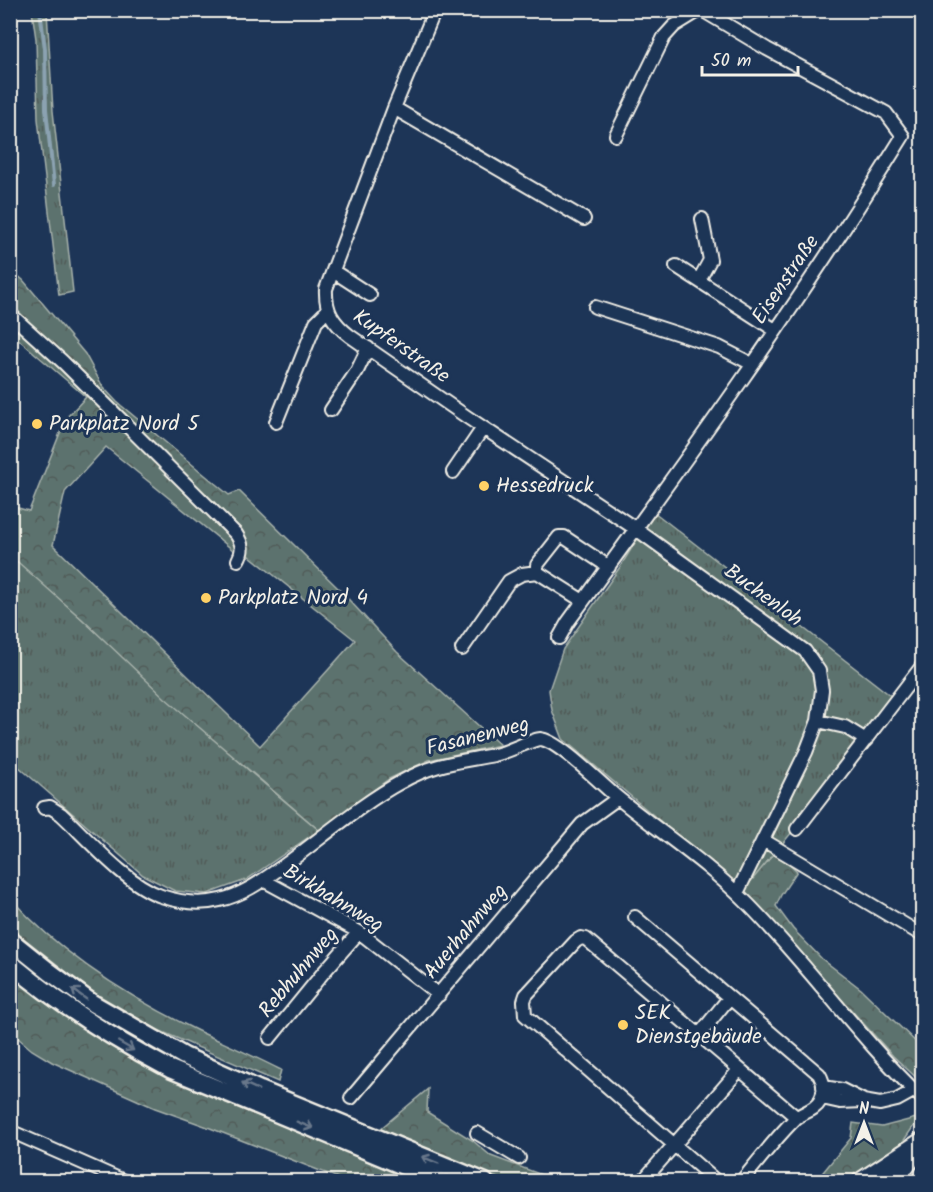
<svg xmlns="http://www.w3.org/2000/svg" width="933" height="1192" font-family="Kalam,sans-serif">
<defs>
<pattern id="grass-tufts" width="24" height="20" patternUnits="userSpaceOnUse" patternTransform="scale(1.5)"><rect width="24" height="20" fill="#5b726e"/><path d="M3 7l-1-3M5 7V3M7 7l1-3M15 17l-1-3M17 17v-4M19 17l1-3" fill="none" stroke="#515b58"/></pattern>
<pattern id="forest-crowns" width="20" height="18" patternUnits="userSpaceOnUse" patternTransform="scale(1.5)"><rect width="20" height="18" fill="#5b726e"/><path d="M2 6a3 3 0 1 1 6 0M12 15a3 3 0 1 1 6 0" fill="none" stroke="#515b58"/></pattern>
</defs>
<rect width="100%" height="100%" fill="#1d3557"/>
<filter id="ink" filterUnits="userSpaceOnUse"><feTurbulence type="fractalNoise" baseFrequency=".0167" numOctaves="2"/><feDisplacementMap in="SourceGraphic" scale="12" xChannelSelector="R" yChannelSelector="G"/><feConvolveMatrix kernelMatrix="1 2 1 2 8 2 1 2 1" color-interpolation-filters="sRGB"/></filter>
<g filter="url(#ink)">
<!-- grass -->
<path fill="url(#grass-tufts)" stroke="#a8b2ab" stroke-width="1.5" d="M 32,11 L 47,11 L 53,111 L 73,292 L 59,295 L 38,119 L 36,39 Z
M 654,512 L 891,696 L 876,731 L 743,891 L 563,739 L 552,710 L 549,690 L 563,649 L 620,567 Z
M 17,560 L 254,775 L 319,830 L 246,880 L 207,894 L 175,891 L 143,875 L 11,760 L 10,580 Z"/>
<!-- forest -->
<path fill="url(#forest-crowns)" stroke="#a8b2ab" stroke-width="1.5" fill-rule="evenodd" d="M 11,270 L 23,280 L 85,354 L 103,387 L 117,402 L 229,495 L 239,491 L 339,589 L 397,652 L 500,745 L 429,760 L 389,779 L 319,830 L 165,698 L 82,619 L 11,556 L 11,506 L 29,511 L 66,418 L 86,397 L 11,333 ZM 106,447 L 233,550 L 251,557 L 355,640 L 260,746 L 53,545 L 65,492 Z
M 776,851 L 797,871 L 781,895 L 776,906 L 793,929 L 822,959 L 861,989 L 922,1048 L 922,1083 L 893,1056 L 743,891 Z
M 11,899 C 62,955 130,998 198,1031 C 226,1044 254,1056 281,1070 L 278,1082 L 158,1030 L 88,989 L 11,928 Z
M 10,973 L 62,1014 L 108,1044 L 155,1071 L 222,1101 L 417,1181 L 346,1181 L 205,1126 L 155,1108 L 52,1062 L 32,1050 L 11,1032 Z
M 428,1089 L 427,1112 L 472,1140 L 491,1156 L 558,1181 L 505,1181 L 380,1129 Z
M 920,1117 L 900,1146 L 852,1181 L 815,1182 L 851,1138 L 853,1123 L 882,1127 Z"/>
<g fill="none" stroke-linecap="round" stroke-linejoin="round">
<!-- stream -->
<path stroke="#8ba2b1" stroke-width="4" d="M 40,10 L 45,49 L 46,109 L 54,185"/>
<!-- minor casing -->
<g stroke="#f4f1e8" stroke-width="16">
<path id="minor" d="M 435,10 L 394,108 L 326,289 C 325,311 333,323 350,336 L 467,417 L 636,529 L 805,651 L 819,671 L 822,690 L 818,721 L 806,752 L 737,893
M 394,108 L 584,219
M 616,135 L 664,37 L 674,26 L 700,10
M 676,266 L 775,330
M 333,271 L 370,295
M 699,280 L 710,260 L 702,219
M 595,307 L 719,347 L 752,364
M 10,314 L 63,362 L 236,534 C 242,543 244,550 238,560
M 331,410 L 357,371 L 368,348
M 276,422 L 316,322 L 328,310
M 453,472 L 483,428
M 583,601 L 537,572 L 537,565 L 559,537 L 564,537 L 609,567
M 559,638 L 568,622 C 684,463 800,303 903,136 L 886,113 L 767,49 L 702,10
M 462,649 L 509,581 L 522,574 L 537,572
M 818,721 L 845,727 L 866,740
M 44,808 L 50,807 L 61,814 C 88,839 126,884 161,896 C 179,902 201,905 220,900 C 244,895 266,878 286,864 C 323,837 362,803 401,782 C 434,763 458,762 494,755 C 506,753 533,739 540,739 C 558,740 602,785 618,798 C 661,833 709,864 748,904 C 809,966 859,1038 922,1098
M 797,829 L 922,666
M 763,840 L 922,935
M 263,880 L 359,932 L 439,995
M 635,917 L 819,1074 C 824,1082 825,1092 820,1101 C 814,1112 801,1112 794,1120 C 775,1139 758,1161 741,1182
M 699,1035 L 729,998
M 270,1038 L 323,973 L 359,932
M 823,1087 L 842,1090 L 862,1100
M 351,1098 L 582,824 L 618,798
M 822,1098 L 840,1102 L 863,1101 L 880,1104 L 897,1100 L 915,1090
M 10,1131 L 126,1182
M 477,1133 L 519,1158
M 642,1182 L 739,1070
M 717,1182 L 525,1015 L 524,1001 L 526,995 L 576,941 L 581,938 L 586,939 L 796,1117"/>
</g>
<!-- major casing -->
<g stroke="#f4f1e8" stroke-width="21">
<path id="major" d="M 10,940 L 50,972 L 92,1003 L 184,1056 L 260,1090 L 485,1182
M 10,963 C 60,1005 113,1039 170,1069 L 442,1182"/>
</g>
<!-- highway casing -->
<g stroke="#f4f1e8" stroke-width="22">
<path id="highway" d="M 861,1182 L 922,1142
M 893,1182 L 918,1149"/>
</g>
<!-- minor -->
<use href="#minor" stroke="#1d3557" stroke-width="12"/>
<!-- major -->
<use href="#major" stroke="#1d3557" stroke-width="16"/>
<!-- highway -->
<use href="#highway" stroke="#1d3557" stroke-width="18"/>
</g>
<!-- one-way arrows -->
<defs><path id="oneway-shaft" d="M-6 0H5M1.5-3L5.5 0L1.5 3" fill="none" stroke-width="1.6" stroke-linecap="round" stroke-linejoin="round" transform="scale(1.5)"/></defs>
<g stroke="#68778a">
<use href="#oneway-shaft" transform="translate(79 994) rotate(-144)"/>
<use href="#oneway-shaft" transform="translate(126 1046) rotate(30)"/>
<use href="#oneway-shaft" transform="translate(250 1086) rotate(-156)"/>
<use href="#oneway-shaft" transform="translate(305 1125) rotate(22)"/>
<use href="#oneway-shaft" transform="translate(430 1160) rotate(-158)"/>
</g>
</g>
<!-- markers -->
<g fill="#ffd166" stroke="#1d3557" stroke-width="2">
<circle cx="37" cy="424" r="6"/>
<circle cx="484" cy="486" r="6"/>
<circle cx="206" cy="598" r="6"/>
<circle cx="623" cy="1025" r="6"/>
</g>
<g text-anchor="middle" dominant-baseline="central" stroke-width="6" stroke-linejoin="round" paint-order="stroke">
<!-- street labels -->
<g font-size="21" fill="#f4f1e8" stroke="#1d3557">
<text transform="translate(786 280) rotate(-56)">Eisenstraße</text>
<text transform="translate(401 347) rotate(35)">Kupferstraße</text>
<text transform="translate(763 596) rotate(36)">Buchenloh</text>
<text transform="translate(478 737) rotate(-14)">Fasanenweg</text>
<text transform="translate(333 899) rotate(31)">Birkhahnweg</text>
<text transform="translate(466 932) rotate(-50)">Auerhahnweg</text>
<text transform="translate(299 973) rotate(-50)">Rebhuhnweg</text>
</g>
<!-- poi labels -->
<g font-size="21" fill="#f4f1e8" stroke="#1d3557" text-anchor="start">
<text x="49" y="424">Parkplatz Nord 5</text>
<text x="496" y="486">Hessedruck</text>
<text x="218" y="598">Parkplatz Nord 4</text>
<text x="635" y="1013">SEK<tspan x="635" dy="24">Dienstgebäude</tspan></text>
</g>
</g>
<!-- margin -->
<rect width="933" height="1192" fill="none" stroke="#1d3557" stroke-width="36"/>
<rect x="18" y="18" width="897" height="1156" fill="none" stroke="#f4f1e8" stroke-width="2" filter="url(#ink)"/>
<!-- north arrow -->
<g transform="translate(864 1123)" stroke="#1d3557" stroke-width="4.5" paint-order="stroke">
<path d="M0-4.5L10 22L0 15L-10 22Z" fill="#f4f1e8"/>
<text y="-9" font-size="16" font-weight="bold" text-anchor="middle" fill="#f4f1e8">N</text>
</g>
<!-- scale -->
<path d="M702 66v9h96v-9" fill="none" stroke="#f4f1e8" stroke-width="3"/>
<text x="711" y="66" font-size="18" fill="#f4f1e8" stroke="#1d3557" stroke-width="4.5" paint-order="stroke">50 m</text>
</svg>
